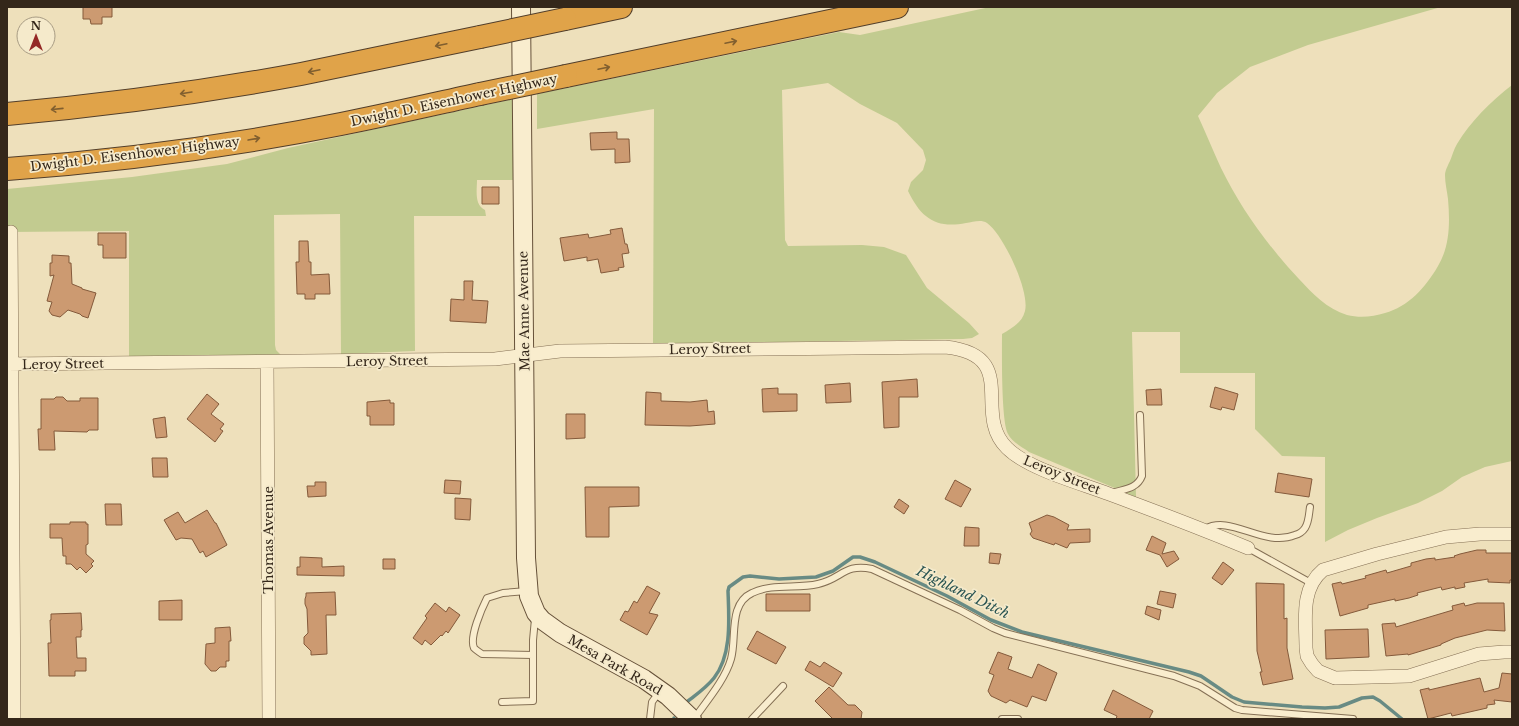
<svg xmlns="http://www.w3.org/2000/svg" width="1519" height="726" font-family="'Libre Baskerville',serif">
<rect width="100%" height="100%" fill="#eee0bb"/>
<!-- green -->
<path fill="#c2cb90" d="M 990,7 L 1441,7 L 1308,45 L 1250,67 L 1217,93 L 1198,116 C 1206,133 1213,151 1221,168 C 1241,209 1268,246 1299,279 C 1312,293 1327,309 1347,315 C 1359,318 1373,317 1385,313 C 1408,307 1426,287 1438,266 C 1450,246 1450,222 1448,199 C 1447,191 1445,183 1445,175 C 1445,171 1448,165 1450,161 C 1452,156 1454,149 1457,144 C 1470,122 1491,101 1512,85 L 1512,461 L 1485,467 L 1462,477 L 1442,491 L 1418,503 L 1377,518 L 1348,530 L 1325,542 L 1325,457 L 1282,456 L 1255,429 L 1255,373 L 1180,373 L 1180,332 L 1132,332 L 1136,497 L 1029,452 C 1022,447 1012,442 1008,434 C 1001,421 1002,352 1002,334 C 1012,328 1022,323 1025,311 C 1030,291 1003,234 987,223 C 981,219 973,222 966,223 C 936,229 921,218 908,191 L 911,182 L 923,170 L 926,160 L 923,150 L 897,123 L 860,104 L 828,83 L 782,90 L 785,240 L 788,246 L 862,245 L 884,247 L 906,255 L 927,288 L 969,323 L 979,334 L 972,338 L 963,339 L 653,344 L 654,109 L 537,129 L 537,94 L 839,32 L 860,35 Z
M 514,99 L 514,180 L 477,180 C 477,190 474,205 485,210 L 486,216 L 414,216 L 415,351 L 341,354 L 340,214 L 274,215 L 275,345 L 276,350 L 281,355 L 129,356 L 129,231 L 7,232 L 7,189 L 132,177 L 227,164 L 288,148 Z"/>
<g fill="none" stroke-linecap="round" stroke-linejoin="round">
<!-- stream -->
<path stroke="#688b84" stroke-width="3.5" d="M 688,701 C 697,694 707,687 714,678 C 732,655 729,619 728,591 L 729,587 L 743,577 L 750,576 L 779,579 L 816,577 L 833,571 L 853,557 L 860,557 L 875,562 L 947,596 L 991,620 L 1022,632 L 1189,672 L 1201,676 L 1232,697 L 1244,702 L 1302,707 L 1325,708 L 1339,707 L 1362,698 L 1373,697 L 1380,701 L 1402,719
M 674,719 L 674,718"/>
</g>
<!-- building -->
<path fill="#cc9a71" stroke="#845a3b" d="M 83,7 L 112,7 L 112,17 L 102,17 L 102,24 L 91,24 L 90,19 L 83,19 Z
M 617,132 L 617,139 L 629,139 L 630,162 L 615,163 L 615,149 L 591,150 L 590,133 Z
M 482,187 L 499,187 L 499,204 L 482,204 Z
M 622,228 L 625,244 L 627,244 L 629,253 L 622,254 L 624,267 L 618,268 L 619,270 L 601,273 L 598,259 L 587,261 L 587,257 L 564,261 L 560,238 L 588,234 L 589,238 L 611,234 L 610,230 Z
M 98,233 L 126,233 L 126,258 L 103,258 L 103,245 L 98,245 Z
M 299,241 L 308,241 L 309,262 L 311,262 L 311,275 L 329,274 L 330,294 L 315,294 L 315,299 L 305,299 L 305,294 L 297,294 L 296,262 L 299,262 Z
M 52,255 L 69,256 L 69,263 L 71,263 L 72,284 L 82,288 L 82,289 L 96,293 L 88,318 L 82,316 L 80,314 L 68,310 L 60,317 L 52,315 L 49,311 L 52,302 L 47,301 L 54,275 L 50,276 L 50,263 L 52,263 Z
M 464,281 L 473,281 L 472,300 L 488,301 L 486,323 L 450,321 L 451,299 L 464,300 Z
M 917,379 L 918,397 L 899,397 L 899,427 L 884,428 L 882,382 Z
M 850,383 L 851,402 L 826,403 L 825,385 Z
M 1215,387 L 1238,394 L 1234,410 L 1222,407 L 1221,410 L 1210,407 Z
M 778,388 L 778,394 L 797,394 L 797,411 L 763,412 L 762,389 Z
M 1161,389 L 1162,405 L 1147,405 L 1146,390 Z
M 646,392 L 661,393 L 661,401 L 690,402 L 707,400 L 708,412 L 714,411 L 715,424 L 690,426 L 645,425 Z
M 207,394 L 219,404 L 211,414 L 224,424 L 220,429 L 223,431 L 215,442 L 187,419 Z
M 56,397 L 63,397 L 67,401 L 80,401 L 80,398 L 98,398 L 98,430 L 89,430 L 87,432 L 54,431 L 55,450 L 39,450 L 38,429 L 41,429 L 41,399 L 54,399 Z
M 390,400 L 390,403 L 394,403 L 394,425 L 370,425 L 370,416 L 367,416 L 367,402 Z
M 566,414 L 585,414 L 585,438 L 566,439 Z
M 165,417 L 167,437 L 156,438 L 153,419 Z
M 152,458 L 167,458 L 168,477 L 153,477 Z
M 1278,473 L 1312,479 L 1309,497 L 1275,492 Z
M 445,480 L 461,481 L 460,494 L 444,493 Z
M 955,480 L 971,489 L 961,507 L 945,499 Z
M 315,482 L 326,482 L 326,496 L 308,497 L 307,486 L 315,486 Z
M 585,487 L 639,487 L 639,506 L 609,507 L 609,537 L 586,537 Z
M 455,498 L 471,499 L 470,520 L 455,519 Z
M 899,499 L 909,506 L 904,514 L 894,507 Z
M 105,504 L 121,504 L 122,525 L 106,525 Z
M 207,510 L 215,523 L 216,523 L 227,545 L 206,557 L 203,551 L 200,553 L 192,539 L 181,538 L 176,540 L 164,520 L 178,512 L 185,523 Z
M 1047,515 L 1054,517 L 1069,525 L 1067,530 L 1090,529 L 1090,542 L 1070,543 L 1067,548 L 1055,543 L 1054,545 L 1033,538 L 1030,534 L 1032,531 L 1029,523 Z
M 70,522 L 86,522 L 86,524 L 88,524 L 88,544 L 86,545 L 86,554 L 94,561 L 91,564 L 93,566 L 86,573 L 80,567 L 77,570 L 71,564 L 66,564 L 66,556 L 63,556 L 62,538 L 50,538 L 50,524 L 70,524 Z
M 965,527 L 979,528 L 979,546 L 964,546 Z
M 1152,536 L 1166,543 L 1162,554 L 1174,551 L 1179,559 L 1167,567 L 1160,555 L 1146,550 Z
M 1477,550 L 1486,550 L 1486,553 L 1512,553 L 1512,580 L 1510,580 L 1510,583 L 1488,582 L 1488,579 L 1464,583 L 1465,587 L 1455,589 L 1455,587 L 1442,590 L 1441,587 L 1417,593 L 1418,595 L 1409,598 L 1395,601 L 1395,599 L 1368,605 L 1368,608 L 1340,616 L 1332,584 L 1341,582 L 1342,584 L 1366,578 L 1365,576 L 1386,570 L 1387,573 L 1411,566 L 1411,563 L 1426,559 L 1435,558 L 1435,560 L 1455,557 L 1454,556 L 1460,554 Z
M 990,553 L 1001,554 L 999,564 L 989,563 Z
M 300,557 L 322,558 L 322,567 L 344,566 L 344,576 L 297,575 L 297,567 L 300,567 Z
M 383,559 L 395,559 L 395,569 L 383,569 Z
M 1223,562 L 1234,570 L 1222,585 L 1212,578 Z
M 1256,583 L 1284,584 L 1284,619 L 1287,618 L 1287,648 L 1293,679 L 1263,685 L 1260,672 L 1262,672 L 1257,651 Z
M 647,586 L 660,593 L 649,613 L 658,615 L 647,635 L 620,620 L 625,611 L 628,612 L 634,601 L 637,603 Z
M 1160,591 L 1176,594 L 1173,608 L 1157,604 Z
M 335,592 L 336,615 L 326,615 L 327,654 L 311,655 L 311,651 L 304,644 L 304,637 L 308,633 L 307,609 L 305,604 L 305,599 L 306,596 L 306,593 Z
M 766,594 L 810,594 L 810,611 L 766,611 Z
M 182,600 L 182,620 L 159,620 L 159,601 Z
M 435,603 L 446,612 L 449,607 L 460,615 L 448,633 L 446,631 L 442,636 L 441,635 L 431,645 L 425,640 L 422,645 L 413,638 L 427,618 L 425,616 Z
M 1464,603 L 1465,606 L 1477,603 L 1504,603 L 1505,631 L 1487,630 L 1455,638 L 1441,644 L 1441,645 L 1408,655 L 1408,654 L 1386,656 L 1382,624 L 1395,623 L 1396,627 L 1453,610 L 1452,606 Z
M 1147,606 L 1161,610 L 1159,620 L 1145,614 Z
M 81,613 L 82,630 L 81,630 L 81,637 L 76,637 L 77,658 L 86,658 L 86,671 L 75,671 L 75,676 L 49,676 L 48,643 L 51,643 L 50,620 L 51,620 L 51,614 Z
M 230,627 L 231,641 L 229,641 L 229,661 L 226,661 L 226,667 L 220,667 L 216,671 L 211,671 L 205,664 L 206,644 L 215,643 L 215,628 Z
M 1368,629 L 1369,657 L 1326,659 L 1325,630 Z
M 757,631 L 786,647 L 776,664 L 747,649 Z
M 998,652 L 1012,657 L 1008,669 L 1032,678 L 1038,664 L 1057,673 L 1046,701 L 1032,696 L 1027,707 L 1010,700 L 1006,703 L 991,696 L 988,691 L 994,675 L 989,673 Z
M 810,661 L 820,667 L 824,662 L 842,673 L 833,687 L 805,670 Z
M 1502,673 L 1512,674 L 1512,702 L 1494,700 L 1495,704 L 1487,705 L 1487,708 L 1452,716 L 1451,713 L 1428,719 L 1420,690 L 1429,688 L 1429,690 L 1480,678 L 1484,692 L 1499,688 Z
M 829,687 L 848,705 L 855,705 L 862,712 L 861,719 L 833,719 L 815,701 Z
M 1113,690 L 1153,711 L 1149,719 L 1116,719 L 1117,716 L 1104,710 Z"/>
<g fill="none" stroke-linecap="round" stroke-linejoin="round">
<!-- lane casing -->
<g stroke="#857055" stroke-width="8">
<path id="lane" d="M 1112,493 C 1124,489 1137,489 1142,476 L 1140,415
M 1205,529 C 1231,514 1263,548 1295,535 C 1299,534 1303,531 1305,528 C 1309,522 1309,513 1310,507
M 1248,548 L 1311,583
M 527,591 L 503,593 L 487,598 C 482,608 469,637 474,648 C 476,650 479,652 482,654 L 533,655
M 502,702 L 533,701 L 533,640 L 535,619
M 650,719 L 652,702 L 660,691
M 694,719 C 706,702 725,680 731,659 C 737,638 728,604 752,593 C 772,583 797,589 818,584 C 842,579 844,563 872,569 L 960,610 L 993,628 L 1005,633 L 1174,676 L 1200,686 L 1235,708 L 1242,710 L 1353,719
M 752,719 L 783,686
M 1002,719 L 1018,719"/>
</g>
<!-- street casing -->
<g stroke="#857055" stroke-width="14">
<path id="street" d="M 11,232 L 14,719
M 267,362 L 269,719
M 7,364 L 495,359 L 560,351 L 945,347 C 1022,355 971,413 1007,448 C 1028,469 1080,483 1109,494 C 1155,511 1202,529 1248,548
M 1512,534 L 1480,534 L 1446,537 L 1377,554 L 1323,570 C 1300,589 1306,621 1306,648 L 1307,656 L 1312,664 L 1318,671 L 1335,678 L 1409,676 L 1479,654 L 1504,652 L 1512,652"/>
</g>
<!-- secondary casing -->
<g stroke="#665139" stroke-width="20">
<path id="secondary" d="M 521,7 L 526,558 L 529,596 L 536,613 L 542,620 L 560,633 L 644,679 L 668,696 L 692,719"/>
</g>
<!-- highway casing -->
<g stroke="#523e2a" stroke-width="24">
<path id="highway" d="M 565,19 L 621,7
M 566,76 L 897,7
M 7,114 C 106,105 204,92 301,74 C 361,62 420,49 480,37
M 7,169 C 119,161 231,146 341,124 C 387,115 434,104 480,94"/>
</g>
<!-- lane -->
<use href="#lane" stroke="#f9edce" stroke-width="6"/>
<!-- street -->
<use href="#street" stroke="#f9edce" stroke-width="13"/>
<!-- secondary -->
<use href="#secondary" stroke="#f9edce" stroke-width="18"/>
<!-- highway -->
<use href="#highway" stroke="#e0a349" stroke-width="22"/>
<!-- highway-bridge casing -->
<g stroke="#523e2a" stroke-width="24" stroke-linecap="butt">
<path id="highway-bridge" d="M 480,37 L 565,19
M 480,94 L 566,76"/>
</g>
<!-- highway-bridge -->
<use href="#highway-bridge" stroke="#e0a349" stroke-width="22"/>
</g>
<!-- one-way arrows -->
<defs><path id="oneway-shaft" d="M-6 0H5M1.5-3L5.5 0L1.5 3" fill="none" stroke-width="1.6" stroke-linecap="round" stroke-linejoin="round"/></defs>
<g stroke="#815f2f">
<use href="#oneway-shaft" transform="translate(731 42) rotate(-12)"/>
<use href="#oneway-shaft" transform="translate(441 45) rotate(168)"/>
<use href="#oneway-shaft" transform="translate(604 68) rotate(-12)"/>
<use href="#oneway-shaft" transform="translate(314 71) rotate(168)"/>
<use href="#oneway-shaft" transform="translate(186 93) rotate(171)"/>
<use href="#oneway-shaft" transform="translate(57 109) rotate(174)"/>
<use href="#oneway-shaft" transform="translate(254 139) rotate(-10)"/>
</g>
<g text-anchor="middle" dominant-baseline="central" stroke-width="3.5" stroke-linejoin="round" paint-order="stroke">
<!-- street labels -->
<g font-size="13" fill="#34271a" stroke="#f5eacb">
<text transform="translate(454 100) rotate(-12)">Dwight D. Eisenhower Highway</text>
<text transform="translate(135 154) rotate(-7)">Dwight D. Eisenhower Highway</text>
<text transform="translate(524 311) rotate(-91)">Mae Anne Avenue</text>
<text transform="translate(710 349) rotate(-1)">Leroy Street</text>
<text transform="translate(387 361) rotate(-1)">Leroy Street</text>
<text transform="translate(63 364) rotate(-1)">Leroy Street</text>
<text transform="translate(1062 475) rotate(22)">Leroy Street</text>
<text transform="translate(268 540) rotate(-90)">Thomas Avenue</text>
<text transform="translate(615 665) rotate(30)">Mesa Park Road</text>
</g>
<!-- water labels -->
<g font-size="14" font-style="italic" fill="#295452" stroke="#f5eacb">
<text transform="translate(963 592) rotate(26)">Highland Ditch</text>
</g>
</g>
<!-- border -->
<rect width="1519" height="726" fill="none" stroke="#34271a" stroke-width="16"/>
<!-- north arrow -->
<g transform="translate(36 36)"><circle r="19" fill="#f5eacb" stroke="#a89c84"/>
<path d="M0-3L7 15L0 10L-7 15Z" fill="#942825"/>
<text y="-6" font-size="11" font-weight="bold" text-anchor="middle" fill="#34271a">N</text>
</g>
</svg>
